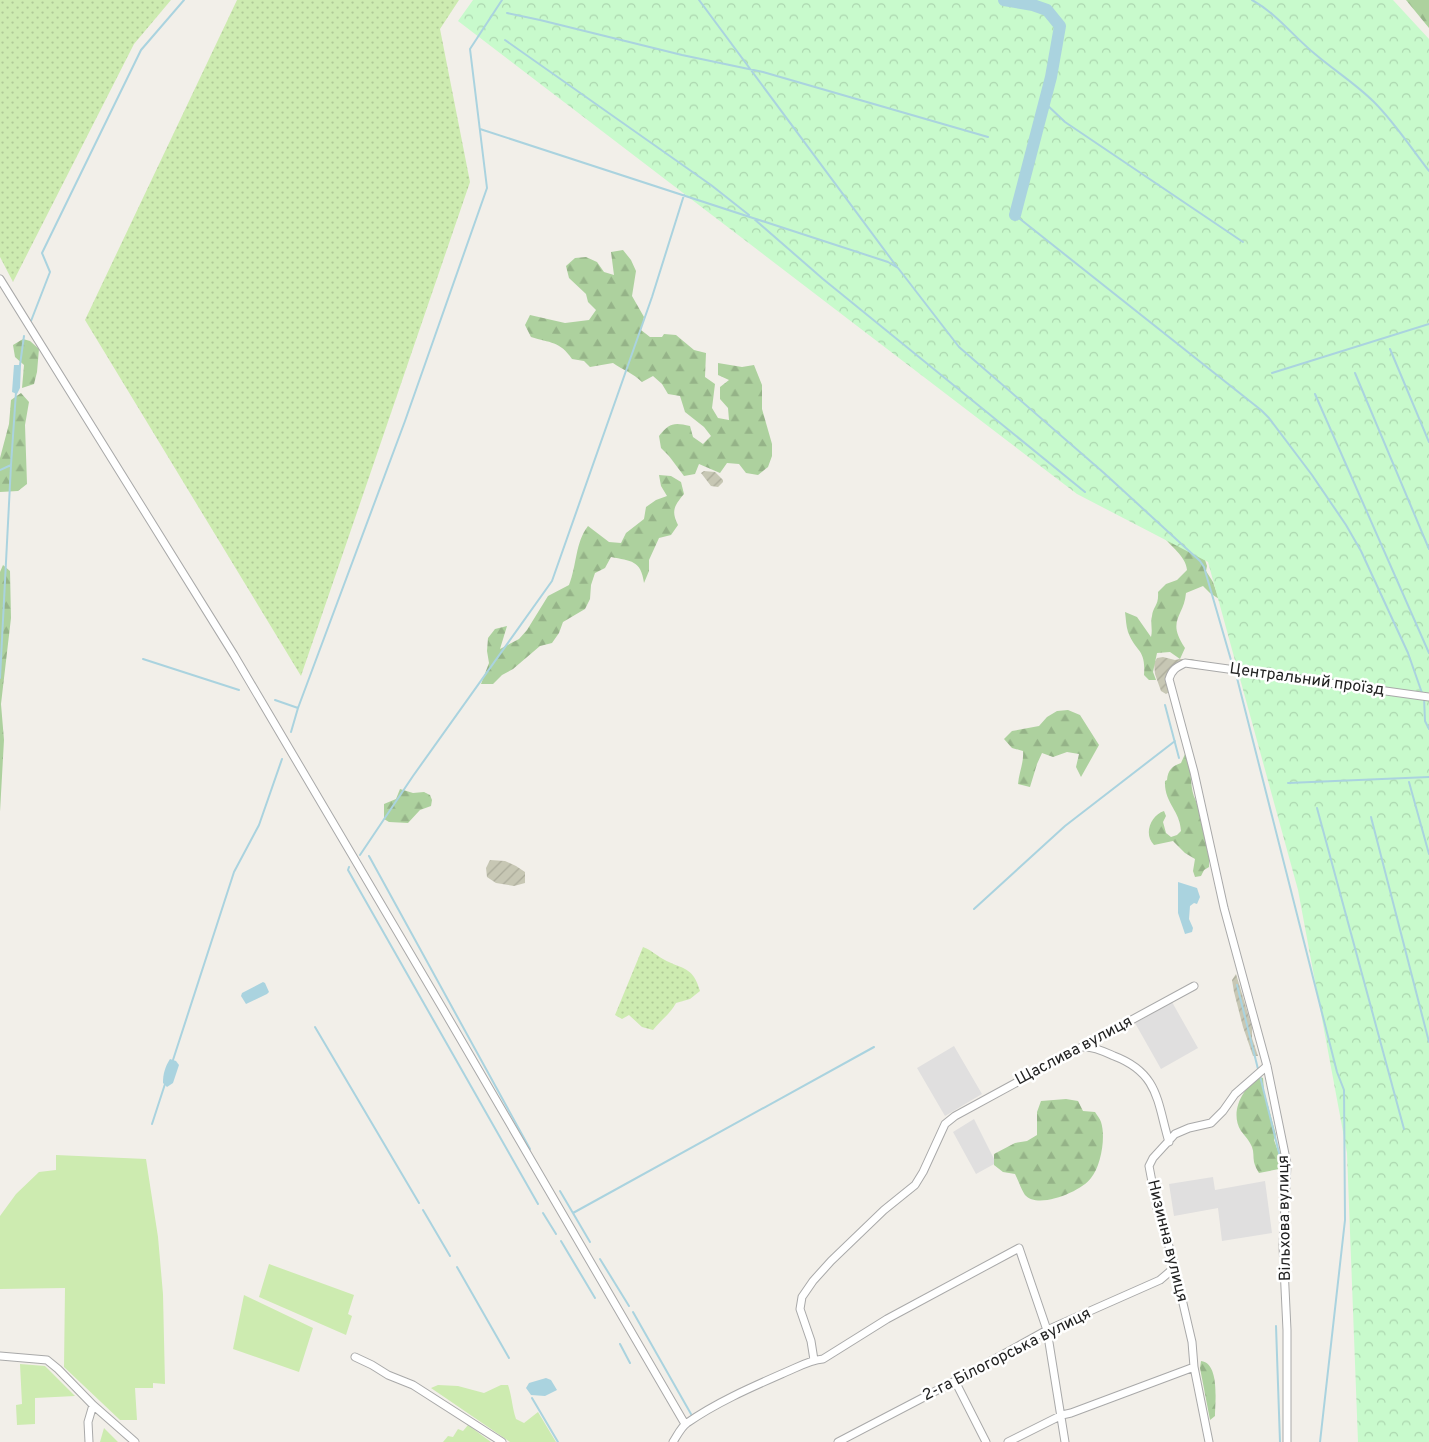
<svg xmlns="http://www.w3.org/2000/svg" width="1429" height="1442" font-family="Overpass,sans-serif">
<defs>
<pattern id="construction-furrows" width="10" height="10" patternUnits="userSpaceOnUse" patternTransform="scale(1.25)"><rect width="10" height="10" fill="#c7c7b4"/><path d="M-1 1l2-2M0 10L10 0M9 11l2-2" fill="none" stroke="#abab9a"/></pattern>
<pattern id="grass-dots" width="8" height="8" patternUnits="userSpaceOnUse" patternTransform="scale(1.25)"><rect width="8" height="8" fill="#cdebb0"/><path d="M2 2h.1M6 6h.1" fill="none" stroke="#b0c997" stroke-width="1.8" stroke-linecap="round"/></pattern>
<pattern id="forest-firs" width="22" height="20" patternUnits="userSpaceOnUse" patternTransform="scale(1.25)"><rect width="22" height="20" fill="#add19e"/><path d="M5 1l3.5 6h-7zM16 11l3.5 6h-7z" fill="#95b388"/></pattern>
<pattern id="park-crowns" width="20" height="18" patternUnits="userSpaceOnUse" patternTransform="scale(1.25)"><rect width="20" height="18" fill="#c8facc"/><path d="M2 6a3 3 0 1 1 6 0M12 15a3 3 0 1 1 6 0" fill="none" stroke="#acd6af"/></pattern>
</defs>
<rect width="100%" height="100%" fill="#f2efe9"/>
<!-- residential -->
<path fill="#e0dfdf" d="M 1172,1002 L 1198,1048 L 1161,1069 L 1135,1023 Z
M 954,1046 L 982,1094 L 945,1116 L 917,1068 Z
M 974,1119 L 996,1163 L 976,1174 L 953,1132 Z
M 1213,1177 L 1215,1190 L 1265,1181 L 1272,1233 L 1222,1241 L 1218,1208 L 1174,1216 L 1169,1184 Z"/>
<!-- construction -->
<path fill="url(#construction-furrows)" d="M 704,471 L 715,472 L 723,480 L 723,482 L 718,487 L 711,486 L 701,473 Z
M 1163,657 L 1175,660 L 1180,659 L 1192,659 L 1198,661 L 1202,664 L 1172,669 L 1171,691 L 1166,694 L 1161,691 L 1155,674 L 1154,663 L 1157,658 Z
M 490,860 L 505,861 L 516,866 L 525,872 L 525,883 L 514,886 L 496,883 L 487,877 L 486,868 Z
M 1236,974 L 1252,1027 L 1252,1038 L 1258,1056 L 1253,1056 L 1243,1027 L 1234,992 L 1232,980 Z"/>
<!-- grass -->
<path fill="url(#grass-dots)" d="M 0,0 L 171,0 L 134,44 L 13,282 L 0,257 Z
M 237,0 L 459,0 L 440,29 L 470,182 L 301,676 L 85,320 Z
M 643,947 C 651,950 656,955 663,959 C 683,970 693,966 700,991 L 690,999 L 676,1003 C 671,1013 661,1020 653,1030 L 642,1027 L 629,1015 L 622,1019 L 615,1015 Z"/>
<!-- forest -->
<path fill="url(#forest-firs)" d="M 1406,0 L 1429,0 L 1429,28 Z
M 623,250 L 631,260 L 636,271 L 632,296 L 644,317 L 641,330 L 650,337 L 662,337 L 664,334 L 676,335 L 694,350 L 706,353 L 705,377 L 715,384 L 712,408 L 718,418 L 729,420 L 728,408 L 720,399 L 720,387 L 729,380 L 718,375 L 718,363 L 742,367 L 754,365 L 762,385 L 762,409 L 772,444 L 772,456 L 768,467 L 758,475 L 746,473 L 739,464 L 727,463 L 720,473 L 699,464 L 695,474 L 684,476 L 669,456 L 661,448 L 659,436 C 669,423 674,422 690,426 L 693,437 L 703,444 L 711,436 L 704,427 L 685,412 L 680,396 L 668,394 L 662,384 L 653,376 L 642,382 C 633,373 623,370 613,363 L 590,367 L 584,361 L 572,359 C 560,341 550,343 531,337 L 525,325 L 530,315 L 565,323 L 589,320 L 596,310 L 588,302 L 586,294 L 569,278 L 566,266 L 575,258 L 586,257 L 597,262 L 604,272 L 614,275 L 611,252 Z
M 23,339 L 30,341 L 39,349 L 37,372 L 34,384 L 22,388 L 24,365 L 15,357 L 13,345 Z
M 21,393 L 29,402 L 25,425 L 27,484 L 18,491 L 0,492 L 0,458 L 9,424 L 11,400 Z
M 659,475 L 671,476 L 681,482 L 684,494 C 674,506 671,511 678,525 L 671,535 L 659,538 L 649,560 L 649,571 L 644,583 C 641,560 631,561 611,557 L 605,568 L 595,573 L 591,585 L 590,599 L 585,609 L 563,622 L 559,633 L 552,643 L 540,646 L 513,669 L 502,675 L 493,684 L 481,684 L 489,663 L 487,651 L 488,638 L 495,629 L 507,626 L 500,649 L 519,639 L 527,630 L 548,596 L 569,585 C 577,565 575,543 588,526 L 609,542 L 621,543 L 626,533 L 644,519 L 646,507 L 656,500 L 667,496 L 661,486 Z
M 1162,535 L 1205,560 L 1207,566 L 1206,571 L 1213,582 L 1219,599 L 1210,593 L 1203,586 L 1186,593 C 1184,617 1166,620 1185,648 L 1180,659 L 1170,652 L 1157,653 L 1153,672 L 1156,680 L 1149,680 L 1144,675 C 1146,648 1136,653 1128,632 C 1126,626 1126,619 1125,612 L 1137,617 L 1151,637 C 1153,629 1150,623 1152,616 C 1153,606 1159,606 1158,592 L 1166,584 L 1177,580 L 1187,570 C 1186,556 1170,546 1162,535 Z
M 3,565 L 10,571 L 11,618 L 1,704 L 4,740 L 0,812 L 0,572 Z
M 1068,710 L 1080,715 L 1099,745 L 1081,777 L 1076,767 L 1079,754 L 1067,752 L 1053,757 L 1042,753 L 1037,764 L 1030,787 L 1018,784 C 1019,772 1024,763 1023,751 L 1012,748 L 1004,739 L 1012,731 L 1039,726 L 1047,717 L 1057,711 Z
M 1185,754 C 1194,768 1188,786 1196,801 L 1209,845 L 1209,867 L 1204,870 L 1201,876 L 1195,877 L 1193,871 L 1195,859 L 1185,853 L 1173,841 L 1154,845 C 1143,834 1151,815 1164,811 L 1166,816 L 1163,822 L 1166,833 L 1171,837 L 1177,835 L 1181,831 C 1180,810 1164,803 1165,781 L 1167,780 C 1168,770 1172,766 1181,763 Z
M 400,789 L 413,793 L 424,792 L 430,795 L 432,800 L 431,806 L 420,810 L 408,823 L 389,822 L 384,819 L 384,804 L 396,799 Z
M 1260,1077 L 1263,1078 L 1264,1091 L 1276,1135 L 1274,1140 L 1284,1168 L 1259,1173 C 1257,1170 1255,1166 1254,1162 C 1253,1157 1254,1152 1252,1147 C 1249,1140 1245,1136 1241,1131 C 1229,1112 1243,1087 1260,1077 Z
M 1066,1099 L 1078,1101 L 1083,1111 L 1095,1112 C 1097,1115 1100,1119 1101,1122 C 1106,1137 1101,1166 1091,1178 C 1082,1191 1038,1210 1025,1195 C 1022,1191 1018,1180 1015,1174 L 1003,1172 L 994,1165 L 994,1154 L 1015,1143 L 1027,1141 L 1037,1135 L 1037,1112 L 1041,1101 Z
M 1201,1361 C 1220,1363 1215,1403 1215,1416 L 1210,1420 L 1200,1368 Z"/>
<!-- park -->
<path fill="url(#park-crowns)" d="M 473,0 L 1393,0 L 1429,39 L 1429,1442 L 1358,1442 L 1347,1153 L 1298,890 L 1208,562 L 1077,494 L 458,21 Z"/>
<!-- garden -->
<path fill="#cdebb0" d="M 56,1155 L 146,1159 L 158,1237 L 163,1294 L 165,1384 L 153,1383 L 153,1388 L 135,1388 L 137,1420 L 120,1420 L 64,1367 L 65,1288 L 0,1289 L 0,1216 L 16,1194 L 39,1172 L 56,1170 Z
M 269,1264 L 354,1295 L 348,1314 L 352,1316 L 346,1335 L 259,1297 Z
M 244,1295 L 313,1328 L 299,1372 L 233,1349 Z
M 20,1364 L 45,1366 L 75,1396 L 35,1398 L 35,1424 L 17,1425 L 16,1405 L 22,1404 Z
M 438,1385 L 458,1386 L 484,1393 L 501,1385 L 508,1385 C 512,1396 512,1408 516,1419 L 524,1423 L 538,1412 L 556,1442 L 510,1442 L 431,1388 Z
M 468,1425 L 491,1442 L 443,1442 L 448,1436 L 453,1437 L 458,1429 L 463,1431 Z
M 104,1428 L 118,1442 L 100,1442 Z"/>
<!-- water -->
<path fill="#aad3df" d="M 14,365 L 21,365 L 20,388 L 17,394 L 12,392 Z
M 1178,882 L 1197,888 L 1200,897 L 1197,904 L 1194,903 L 1190,906 L 1189,919 L 1193,928 L 1192,932 L 1185,934 L 1178,913 Z
M 263,982 L 265,983 L 269,992 L 267,994 L 246,1004 L 241,996 L 242,993 Z
M 170,1059 L 176,1061 L 179,1065 L 173,1083 L 167,1087 L 163,1083 C 163,1074 165,1067 170,1059 Z
M 546,1378 L 551,1380 L 557,1390 L 545,1396 L 531,1395 L 526,1388 L 529,1383 Z"/>
<g fill="none" stroke-linecap="round" stroke-linejoin="round">
<!-- stream -->
<path stroke="#aad3df" stroke-width="2" d="M 699,0 L 897,267
M 1252,0 C 1276,13 1294,37 1315,54 C 1335,71 1356,84 1374,102 C 1395,123 1411,148 1429,171
M 507,13 L 540,20 L 682,55 L 763,72 L 988,137
M 505,40 L 711,185 L 749,215
M 1045,103 L 1065,122 L 1243,242
M 480,129 L 888,262 L 898,268 L 959,347 L 1104,473 L 1200,561 L 1204,567 L 1233,667
M 1015,215 L 1261,410 L 1269,418 L 1312,475 L 1346,525 L 1361,551 L 1408,653 L 1422,693
M 753,218 L 823,279 L 1085,492
M 31,321 L 50,272 L 42,253 L 141,50 L 184,0
M 1390,349 L 1429,442
M 20,365 L 24,336
M 1272,373 L 1429,324
M 1355,373 L 1429,549
M 1315,394 L 1429,653
M 0,470 L 11,465 L 16,392
M 143,659 L 239,690
M 0,678 L 11,465
M 1237,678 L 1337,1072 L 1344,1090 L 1345,1220 L 1320,1442
M 1424,697 L 1425,721 L 1429,729
M 275,700 L 298,708
M 1165,705 L 1179,758
M 291,732 L 298,708 L 405,421 L 487,188 L 470,49 L 502,0
M 1409,782 L 1429,854
M 1288,783 L 1429,777
M 1317,808 L 1404,1129
M 1371,817 L 1429,1042
M 360,855 L 413,776 L 552,581 L 652,297 L 684,195
M 369,856 L 530,1149
M 349,867 L 348,870 L 538,1204
M 974,909 L 1065,826 L 1175,741
M 1237,985 L 1258,1069
M 315,1027 L 419,1203
M 173,1060 L 234,872 L 259,825 L 282,759
M 1260,1076 L 1282,1165
M 152,1124 L 165,1084
M 560,1191 L 590,1242
M 423,1210 L 450,1256
M 543,1213 L 556,1234
M 573,1213 L 874,1047
M 561,1241 L 595,1298
M 600,1259 L 629,1306
M 457,1267 L 509,1358
M 633,1312 L 691,1414
M 1276,1326 L 1280,1442
M 620,1344 L 630,1363
M 532,1398 L 558,1442"/>
<!-- river -->
<path stroke="#aad3df" stroke-width="12" d="M 1004,0 L 1033,5 L 1047,10 L 1060,26 L 1051,77 L 1015,215"/>
<!-- street casing -->
<g stroke="#a9a9a9" stroke-width="9">
<path id="street" d="M 0,279 L 234,655 L 443,1009 L 685,1424
M 1085,1047 C 1095,1047 1105,1052 1114,1056 C 1159,1073 1157,1102 1169,1142
M 0,1356 L 47,1360 L 58,1369 L 93,1405 L 135,1442
M 355,1357 L 372,1365 L 388,1375 L 413,1385 L 502,1442
M 814,1360 L 811,1341 L 800,1309 L 802,1297 L 813,1281 L 831,1261 L 884,1210 L 915,1185 L 923,1172 L 945,1124 L 955,1116 L 1194,986
M 955,1381 L 986,1442
M 89,1442 L 88,1422 L 93,1405
M 673,1442 C 677,1436 681,1427 687,1423 C 717,1402 752,1387 786,1372 C 798,1367 810,1360 823,1359 L 887,1319 L 1019,1248 L 1047,1330 L 1065,1442
M 838,1442 L 955,1381 L 1047,1330 L 1160,1280 L 1174,1268
M 1008,1442 L 1062,1415 L 1071,1413 L 1194,1367
M 1209,1442 L 1194,1367 L 1192,1342 L 1172,1256 L 1157,1208 L 1149,1166 L 1153,1158 L 1175,1134 L 1189,1128 L 1211,1123 L 1223,1111 L 1235,1094 L 1267,1066
M 1287,1442 L 1287,1330 L 1283,1246 L 1287,1164 L 1267,1066 L 1224,908 L 1194,772 L 1169,679 C 1172,669 1177,667 1185,663 L 1429,697"/>
</g>
<!-- street -->
<use href="#street" stroke="#fff" stroke-width="7"/>
</g>
<g text-anchor="middle" dominant-baseline="central" stroke-width="5" stroke-linejoin="round" paint-order="stroke">
<!-- street labels -->
<g font-size="16" fill="#222" stroke="#fff">
<text transform="translate(1307 680) rotate(8)">Центральний проїзд</text>
<text transform="translate(1074 1051) rotate(-28)">Щаслива вулиця</text>
<text transform="translate(1285 1218) rotate(-91)">Вільхова вулиця</text>
<text transform="translate(1167 1241) rotate(76)">Низинна вулиця</text>
<text transform="translate(1007 1355) rotate(-27)">2-га Білогорська вулиця</text>
</g>
</g>
</svg>
